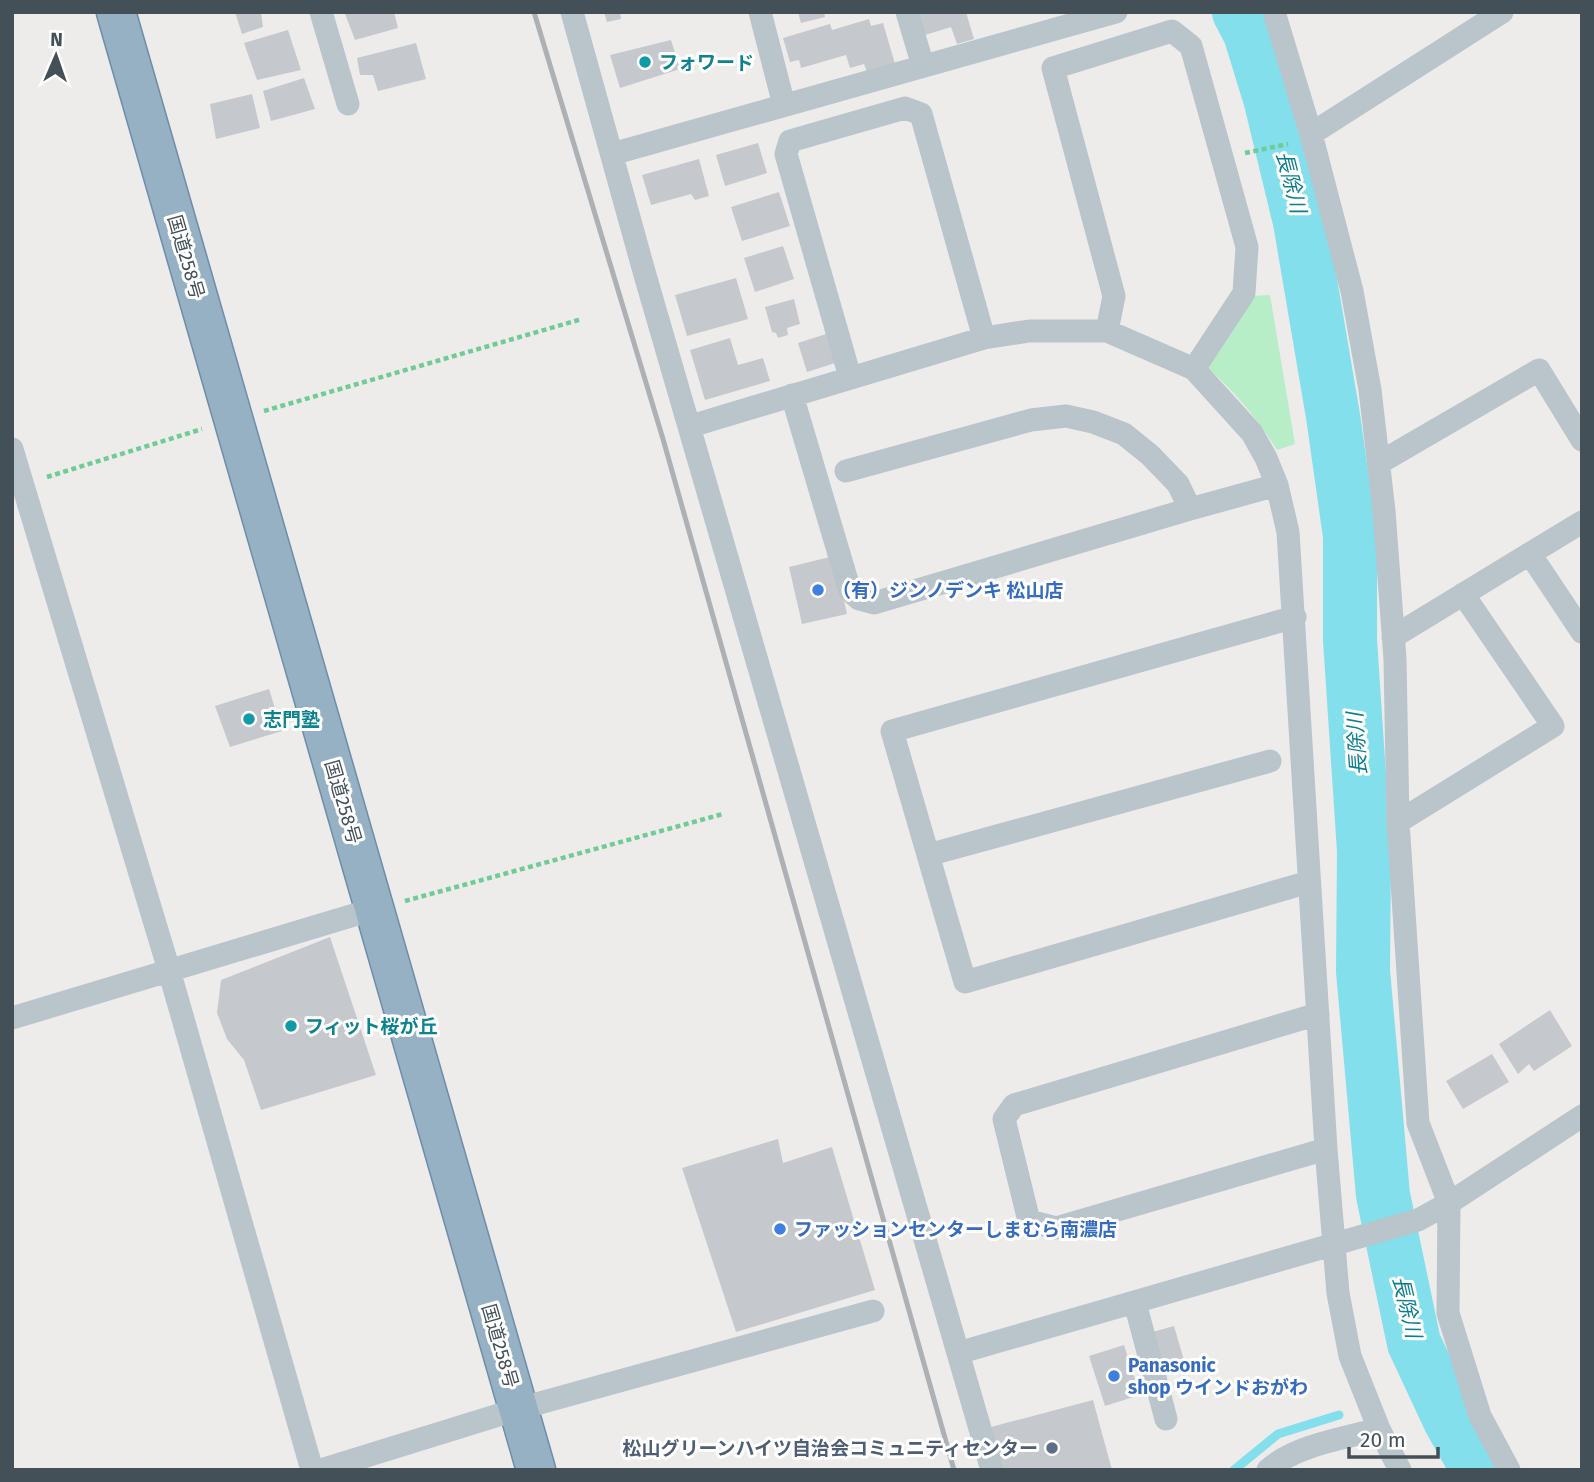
<svg xmlns="http://www.w3.org/2000/svg" width="1594" height="1482" font-family="'Fira Sans','Noto Sans JP',sans-serif">
<rect width="100%" height="100%" fill="#eeebeb"/>
<!-- green -->
<path fill="#b7eec8" d="M 1270,295 L 1295,444 L 1277,450 C 1257,418 1235,392 1207,367 L 1252,296 Z"/>
<g fill="none" stroke-linecap="round" stroke-linejoin="round">
<!-- stream -->
<path stroke="#83dfec" stroke-width="9" d="M 1415,1392 L 1435,1388
M 1234,1470 L 1278,1434 L 1339,1415"/>
<!-- river -->
<path stroke="#83dfec" stroke-width="54" d="M 1239,12 L 1250,33 L 1270,98 L 1300,222 L 1333,416 L 1350,536 L 1350,640 L 1364,851 L 1363,971 L 1383,1195 L 1414,1343 L 1450,1420 L 1478,1470"/>
</g>
<!-- building -->
<path fill="#c5c9ce" d="M 235,12 L 261,12 L 263,27 L 242,34 Z
M 349,12 L 394,12 L 398,28 L 355,40 L 345,14 Z
M 604,12 L 620,12 L 621,19 L 607,22 Z
M 798,12 L 824,12 L 825,17 L 801,23 Z
M 918,12 L 966,12 L 974,39 L 957,44 L 951,27 L 925,35 Z
M 869,19 L 871,26 L 883,23 L 896,67 L 868,75 L 864,64 L 850,68 L 846,55 L 801,68 L 799,60 L 790,62 L 783,38 L 830,24 L 832,30 Z
M 288,30 L 301,70 L 257,80 L 244,43 Z
M 671,40 L 680,69 L 620,88 L 610,55 Z
M 416,43 L 426,79 L 378,91 L 373,75 L 360,75 L 357,58 Z
M 304,78 L 315,109 L 271,121 L 263,91 Z
M 252,94 L 260,128 L 216,139 L 210,104 Z
M 758,143 L 767,173 L 725,186 L 716,155 Z
M 699,159 L 709,196 L 695,200 L 691,194 L 651,205 L 642,175 Z
M 779,192 L 790,226 L 742,241 L 731,207 Z
M 783,246 L 794,279 L 755,292 L 744,258 Z
M 736,278 L 748,319 L 687,336 L 675,295 Z
M 794,299 L 800,324 L 787,328 L 788,335 L 778,338 L 776,333 L 772,332 L 765,307 Z
M 826,334 L 835,363 L 807,372 L 798,343 Z
M 730,338 L 738,365 L 763,358 L 770,381 L 705,400 L 690,350 Z
M 834,556 L 847,614 L 802,624 L 789,567 Z
M 269,689 L 282,731 L 230,747 L 215,706 Z
M 330,937 L 376,1075 L 261,1110 L 244,1060 L 227,1039 L 217,1013 L 221,980 Z
M 1550,1010 L 1572,1046 L 1534,1071 L 1529,1064 L 1518,1074 L 1499,1044 Z
M 1492,1054 L 1509,1082 L 1463,1109 L 1446,1081 Z
M 778,1139 L 783,1163 L 832,1147 L 875,1290 L 736,1332 L 682,1168 Z
M 1174,1326 L 1186,1367 L 1161,1374 L 1149,1333 Z
M 1124,1345 L 1140,1395 L 1105,1406 L 1089,1356 Z
M 1093,1400 L 1112,1470 L 1003,1470 L 991,1427 Z"/>
<g fill="none" stroke-linecap="round" stroke-linejoin="round">
<!-- trunk casing -->
<g stroke="#6d8ea7" stroke-width="41">
<path id="trunk" d="M 116,12 L 536,1470"/>
</g>
<!-- path -->
<path stroke="#6fcc96" stroke-width="4.5" stroke-dasharray="5 3.5" stroke-linecap="butt" d="M 1245,153 L 1288,144
M 264,411 L 582,319
M 47,477 L 202,429
M 405,901 L 723,814"/>
<!-- minor -->
<path stroke="#b9c4cb" stroke-width="23" d="M 321,12 L 348,104
M 572,12 L 645,275 L 992,1470
M 760,12 L 784,105
M 907,12 L 923,66
M 1274,12 L 1311,134 L 1352,291 L 1370,390 L 1384,511 L 1395,659 L 1398,822 L 1418,1123 L 1449,1203 L 1448,1313 L 1480,1416 L 1509,1470
M 1311,134 L 1502,12
M 612,154 L 1116,12
M 1107,331 L 1114,296 L 1053,68 L 1172,31 L 1191,46 L 1247,247 L 1244,293 L 1194,369
M 850,377 L 786,154 L 790,141 L 905,108 L 921,114 L 984,338
M 792,395 L 850,591 L 859,599 L 874,603 L 1190,509 L 1277,485
M 691,426 L 984,338 L 1029,331 L 1107,331 L 1194,369 L 1252,433 L 1266,458 L 1277,485 L 1288,532 L 1326,1149 L 1338,1293 L 1350,1356 L 1379,1429 L 1400,1470
M 12,449 L 169,970 L 312,1470
M 1379,463 L 1539,370 L 1582,440
M 846,471 L 1031,420 L 1066,416 L 1093,422 L 1124,434 L 1150,455 L 1178,484 L 1190,509
M 1530,554 L 1582,632
M 1295,617 L 892,731 L 965,982 L 1309,882
M 1393,637 L 1582,522
M 1398,822 L 1553,726 L 1463,594
M 928,855 L 1270,761
M 1318,1014 L 1014,1105 L 1004,1119 L 1029,1221 L 1056,1228 L 1326,1149
M 12,1018 L 374,909
M 1135,1303 L 1166,1419
M 958,1353 L 1418,1220 L 1449,1203 L 1582,1116
M 321,1470 L 518,1409 L 873,1311
M 1268,1470 C 1294,1446 1344,1438 1379,1429"/>
<!-- trunk -->
<use href="#trunk" stroke="#96b0c4" stroke-width="38"/>
<!-- rail -->
<path stroke="#adb1b6" stroke-width="5" d="M 534,12 L 663,439 L 954,1470"/>
</g>
<!-- markers -->
<g fill="#0f9aa8" stroke="#fff" stroke-width="2.5">
<circle cx="645" cy="62" r="7"/>
<circle cx="249" cy="719" r="7"/>
<circle cx="291" cy="1026" r="7"/>
</g>
<g fill="#3f7fe0" stroke="#fff" stroke-width="2.5">
<circle cx="818" cy="590" r="7"/>
<circle cx="780" cy="1229" r="7"/>
<circle cx="1114" cy="1376" r="7"/>
</g>
<circle fill="#5c6f8a" stroke="#fff" stroke-width="2.5" cx="1052" cy="1448" r="7"/>
<g text-anchor="middle" dominant-baseline="central" stroke-width="6" stroke-linejoin="round" paint-order="stroke">
<!-- culture labels -->
<g font-size="19" font-weight="bold" fill="#0d838f" stroke="#fff" text-anchor="start">
<text x="659" y="62">フォワード</text>
<text x="263" y="719">志門塾</text>
<text x="305" y="1026">フィット桜が丘</text>
</g>
<!-- street labels -->
<g font-size="19" fill="#445058" stroke="#fff">
<text transform="translate(186 257) rotate(74)">国道258号</text>
<text transform="translate(343 802) rotate(74)">国道258号</text>
<text transform="translate(500 1346) rotate(74)">国道258号</text>
</g>
<!-- shop labels -->
<g font-size="19" font-weight="bold" fill="#366cbe" stroke="#fff" text-anchor="start">
<text x="832" y="590">（有）ジンノデンキ 松山店</text>
<text x="794" y="1229">ファッションセンターしまむら南濃店</text>
<text x="1128" y="1365">Panasonic<tspan x="1128" dy="22">shop ウインドおがわ</tspan></text>
</g>
<!-- service labels -->
<g font-size="19" font-weight="bold" fill="#4e5e75" stroke="#fff" text-anchor="end">
<text x="1038" y="1448">松山グリーンハイツ自治会コミュニティセンター</text>
</g>
<!-- water labels -->
<g font-size="21" font-style="italic" fill="#0c7e8e" stroke="#fff">
<text transform="translate(1291 182) rotate(76)">長除川</text>
<text transform="translate(1357 744) rotate(-94)">長除川</text>
<text transform="translate(1407 1307) rotate(77)">長除川</text>
</g>
</g>
<!-- border -->
<rect width="1594" height="1482" fill="none" stroke="#445058" stroke-width="28"/>
<!-- north arrow -->
<g transform="translate(56 56) rotate(2)" stroke="#ffffff" stroke-width="5" paint-order="stroke">
<path d="M0-5L12 26L0 18L-12 26Z" fill="#445058"/>
<text y="-10" font-size="19" font-weight="bold" text-anchor="middle" fill="#445058">N</text>
</g>
<!-- scale -->
<path d="M1349 1447v10h89v-10" fill="none" stroke="#445058" stroke-width="3.5"/>
<text x="1360" y="1447" font-size="21" fill="#445058" stroke="#ffffff" stroke-width="5" paint-order="stroke">20 m</text>
</svg>
